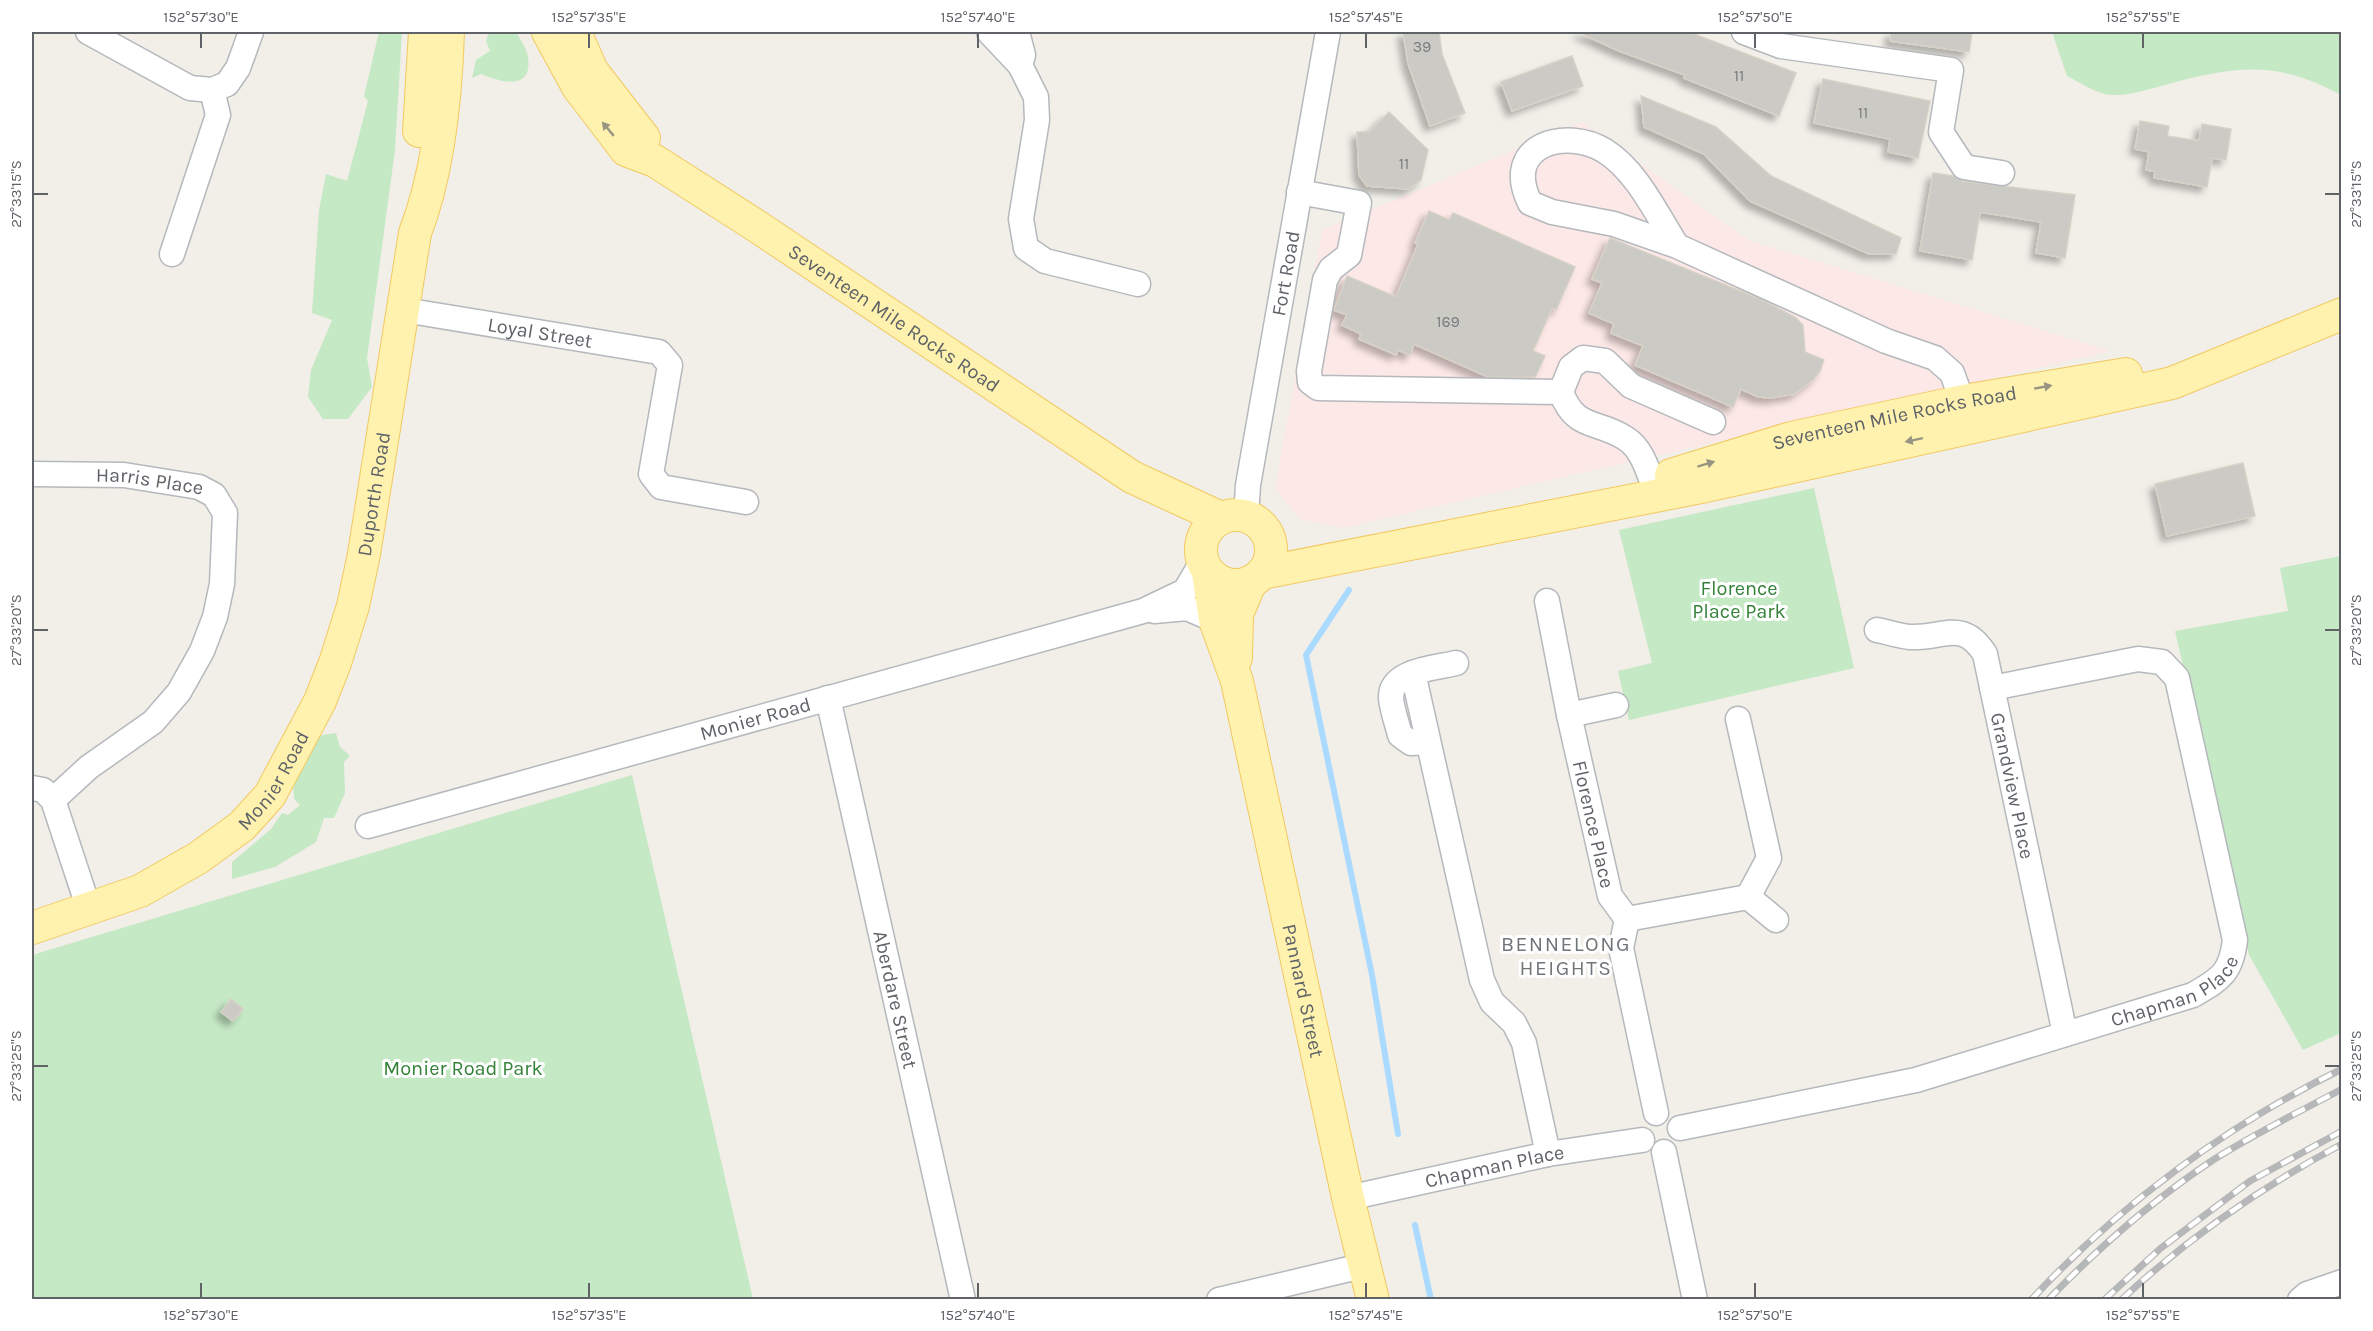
<svg xmlns="http://www.w3.org/2000/svg" width="2373" height="1331" font-family="Karla,sans-serif">
<defs>
<filter id="shadow"><feDropShadow dx="-5.5" dy="5.5" stdDeviation="3" flood-color="#0004"/></filter>
</defs>
<rect width="100%" height="100%" fill="#f1efe8"/>
<!-- medical -->
<path fill="#fce8e6" d="M 1582,122 L 1748,240 L 2111,351 L 1343,528 L 1300,519 L 1275,488 L 1322,230 Z"/>
<!-- green -->
<path fill="#c5e8c5" d="M 379,32 L 402,32 L 395,150 L 367,358 L 372,387 L 348,419 L 323,419 L 308,397 L 311,370 L 332,320 L 312,313 L 319,210 L 326,174 L 347,181 L 368,101 L 364,96 Z
M 489,32 L 516,32 C 520,39 527,49 528,57 C 533,92 500,82 481,74 L 472,78 L 476,60 L 490,51 L 486,41 Z
M 2056,32 L 2341,32 L 2341,95 C 2277,60 2237,66 2168,84 C 2150,89 2124,98 2105,94 C 2092,91 2079,82 2067,76 L 2053,35 Z
M 1814,488 L 1854,668 L 1629,720 L 1618,671 L 1652,663 L 1619,530 Z
M 2341,556 L 2341,1033 L 2303,1050 L 2249,955 L 2175,631 L 2288,611 L 2280,568 Z
M 336,733 L 340,747 L 350,756 L 344,762 L 345,793 L 334,818 L 324,818 L 316,842 L 275,867 L 232,879 L 232,862 L 271,829 L 282,813 L 288,815 L 300,805 L 294,799 L 293,776 L 307,751 L 322,735 Z
M 632,775 L 753,1299 L 32,1300 L 32,955 Z"/>
<g fill="none" stroke-linecap="round" stroke-linejoin="round">
<!-- stream -->
<path stroke="#aadaff" stroke-width="6" d="M 1349,590 L 1306,655 L 1372,975 L 1398,1134
M 1415,1225 L 1431,1300"/>
</g>
<!-- building -->
<path fill="#cccac5" stroke="#d6d1c6" stroke-width="1.5" filter="url(#shadow)" d="M 1403,32 L 1439,32 L 1442,54 L 1465,113 L 1430,126 L 1408,63 Z
M 1578,32 L 1689,32 L 1796,73 L 1779,116 L 1684,78 L 1685,75 L 1619,51 Z
M 1891,32 L 1972,32 L 1969,52 L 1890,41 Z
M 1572,56 L 1583,86 L 1512,111 L 1501,82 Z
M 1823,79 L 1930,101 L 1918,158 L 1888,152 L 1890,139 L 1814,123 Z
M 1641,96 L 1716,127 L 1771,176 L 1901,238 L 1896,254 L 1869,254 L 1750,201 L 1704,154 L 1644,127 Z
M 1389,112 L 1428,150 L 1421,180 L 1408,189 L 1367,186 L 1359,175 L 1357,132 L 1369,132 Z
M 2140,121 L 2169,126 L 2167,136 L 2199,141 L 2202,124 L 2231,129 L 2226,160 L 2212,158 L 2207,187 L 2154,178 L 2155,171 L 2146,170 L 2149,152 L 2135,149 Z
M 1933,173 L 1953,176 L 1962,181 L 2075,195 L 2065,258 L 2036,253 L 2041,222 L 1980,212 L 1972,260 L 1920,251 Z
M 1429,211 L 1449,220 L 1453,213 L 1575,267 L 1556,310 L 1552,308 L 1533,351 L 1545,356 L 1535,377 L 1488,377 L 1414,344 L 1410,355 L 1398,350 L 1396,355 L 1359,339 L 1361,334 L 1342,325 L 1347,315 L 1334,310 L 1347,276 L 1396,297 L 1418,244 L 1415,243 Z
M 1610,238 L 1760,299 L 1795,317 L 1803,325 L 1805,352 L 1824,360 L 1820,371 L 1813,380 L 1794,394 L 1771,398 L 1758,397 L 1741,389 L 1733,407 L 1635,365 L 1643,346 L 1611,333 L 1614,324 L 1589,313 L 1602,283 L 1592,279 Z
M 2243,463 L 2255,516 L 2167,536 L 2155,484 Z
M 231,999 L 243,1009 L 233,1021 L 221,1012 Z"/>
<g fill="none" stroke-linecap="round" stroke-linejoin="round">
<!-- minor casing -->
<g stroke="#b5b8bc" stroke-width="27">
<g id="minor">
<path d="M 88,32 L 190,88 L 212,90 L 227,84 L 238,68 L 251,32"/>
<path d="M 989,32 L 1020,65 L 1036,97 L 1037,120 L 1021,219 L 1026,248 L 1045,261 L 1138,284"/>
<path d="M 1017,32 L 1023,55 L 1020,65"/>
<path d="M 1744,32 L 1781,46 L 1951,70 L 1941,132 L 1964,167 L 2002,173"/>
<path d="M 1299,192 L 1359,203 L 1349,255 L 1331,269 L 1325,280 L 1309,371 L 1310,382 L 1318,388 L 1561,392"/>
<path d="M 1677,246 C 1657,215 1637,171 1605,151 C 1567,127 1501,144 1530,203 L 1552,212 L 1614,224 L 1677,246 L 1886,341 L 1935,358 L 1952,373 L 1968,417"/>
<path d="M 172,254 L 218,115 L 212,90"/>
<path id="s1" d="M 404,310 L 659,352 L 670,365 L 651,474 L 661,487 L 746,502"/>
<path id="s2" d="M 32,474 L 124,475 L 199,487 L 214,495 L 225,513 L 222,584 L 215,617 L 202,651 L 179,692 L 153,722 L 89,767 L 53,800"/>
<path d="M 1652,481 C 1646,465 1640,447 1625,438 C 1597,420 1575,430 1561,392 L 1571,367 L 1583,358 L 1605,361 L 1631,386 L 1713,422"/>
<path id="s3" d="M 1246,516 L 1248,485 L 1328,32"/>
<path id="s4" d="M 1547,601 L 1569,715 L 1610,896 L 1627,919 L 1621,948 L 1656,1113"/>
<path d="M 1154,611 L 1187,608 L 1215,620"/>
<path id="s5" d="M 1877,630 C 1888,632 1899,636 1910,637 C 1943,639 1962,618 1985,654 L 2065,1034"/>
<path d="M 1413,673 L 1482,980 L 1492,1002 L 1514,1023 L 1524,1043 L 1548,1154"/>
<path id="s6" d="M 828,698 L 963,1300"/>
<path d="M 1569,715 L 1616,705"/>
<path d="M 1738,719 L 1769,858 L 1748,897"/>
<path d="M 1428,742 L 1411,743 L 1400,735 C 1397,723 1392,710 1391,698 C 1390,670 1436,668 1456,663"/>
<path d="M 32,788 L 43,790 L 53,800 L 84,894 L 87,911"/>
<path id="s7" d="M 368,826 L 1143,611 L 1185,591 L 1202,562"/>
<path d="M 1627,919 L 1748,897 L 1776,920"/>
<path id="s8" d="M 1680,1128 L 1916,1080 L 2193,995 C 2220,979 2231,974 2235,940 L 2177,678 L 2162,662 L 2138,659 L 1992,688"/>
<path d="M 1664,1152 L 1695,1300"/>
<path id="s9" d="M 1348,1198 L 1548,1154 L 1642,1140"/>
<path d="M 1219,1300 L 1366,1265"/>
<path d="M 2300,1300 L 2307,1294 L 2342,1282"/>
</g>
</g>
<!-- major casing -->
<g stroke="#f2c960" stroke-width="34">
<g id="major">
<path id="s10" d="M 548,32 L 578,87 L 626,150 L 655,161 L 755,225 L 1132,477 L 1221,518"/>
<path d="M 575,32 L 592,71 L 644,138"/>
<path d="M 419,131 L 425,32"/>
<path id="s11" d="M 1671,475 L 1791,438 L 1964,401 L 2126,374"/>
<circle cx="1236" cy="550" r="35"/>
<path id="s12" d="M 1208,572 L 1215,620 L 1237,681 L 1348,1198 L 1373,1300"/>
<path d="M 1262,573 L 1706,486 L 2172,383 L 2342,314"/>
<path d="M 1236,658 L 1237,614 L 1251,581"/>
<path id="s13" d="M 32,928 L 140,891 L 198,858 L 242,826 L 270,795 L 320,701 L 335,663 L 353,606 L 364,554 L 415,233 C 439,171 446,98 448,32"/>
</g>
</g>
<!-- minor -->
<use href="#minor" stroke="#fff" stroke-width="24"/>
<!-- major -->
<use href="#major" stroke="#fff2af" stroke-width="32"/>
<!-- rail casing -->
<g stroke="#b6b7b8" stroke-width="7">
<path id="rail" d="M 2031,1300 C 2118,1206 2227,1125 2342,1069
M 2048,1300 C 2098,1248 2153,1200 2213,1160 C 2254,1134 2299,1112 2342,1089
M 2104,1300 L 2161,1248 L 2250,1181 L 2342,1131
M 2121,1300 C 2187,1239 2263,1186 2342,1144"/>
</g>
<!-- rail -->
<use href="#rail" stroke="#fff" stroke-width="4.5" stroke-dasharray="14" stroke-linecap="butt"/>
</g>
<!-- one-way arrows -->
<defs><path id="oneway-solid" d="M-6-.8H1V-3.2L6.5 0L1 3.2V.8H-6Z" transform="scale(1.5)"/></defs>
<g fill="#979581">
<use href="#oneway-solid" transform="translate(608 129) rotate(-130)"/>
<use href="#oneway-solid" transform="translate(2043 387) rotate(-10)"/>
<use href="#oneway-solid" transform="translate(1914 440) rotate(168)"/>
<use href="#oneway-solid" transform="translate(1706 464) rotate(-17)"/>
</g>
<!-- ticks -->
<path fill="none" stroke="#5f6368" stroke-width="2" d="M 201,33 L 201,48M 589,33 L 589,48M 978,33 L 978,48M 1366,33 L 1366,48M 1755,33 L 1755,48M 2143,33 L 2143,48M 33,194 L 48,194M 2325,194 L 2340,194M 33,630 L 48,630M 2325,630 L 2340,630M 33,1066 L 48,1066M 2325,1066 L 2340,1066M 201,1283 L 201,1298M 589,1283 L 589,1298M 978,1283 L 978,1298M 1366,1283 L 1366,1298M 1755,1283 L 1755,1298M 2143,1283 L 2143,1298"/>
<g text-anchor="middle" dominant-baseline="central" stroke-width="6" stroke-linejoin="round" paint-order="stroke">
<!-- number labels -->
<g font-size="16" fill="#7a7d7f">
<text x="1422" y="46">39</text>
<text x="1739" y="75">11</text>
<text x="1863" y="112">11</text>
<text x="1404" y="163">11</text>
<text x="1448" y="321">169</text>
</g>
<!-- street labels -->
<g font-size="20" fill="#5f6368" stroke="#fff">
<text stroke="none"><textPath href="#s3" startOffset="246">Fort Road</textPath></text>
<text stroke="none"><textPath href="#s10" startOffset="459">Seventeen Mile Rocks Road</textPath></text>
<text stroke="none"><textPath href="#s1" startOffset="138">Loyal Street</textPath></text>
<text stroke="none"><textPath href="#s11" startOffset="231">Seventeen Mile Rocks Road</textPath></text>
<text stroke="none"><textPath href="#s2" startOffset="118">Harris Place</textPath></text>
<text stroke="none"><textPath href="#s13" startOffset="598">Duporth Road</textPath></text>
<text stroke="none"><textPath href="#s7" startOffset="402">Monier Road</textPath></text>
<text stroke="none"><textPath href="#s5" startOffset="252">Grandview Place</textPath></text>
<text stroke="none"><textPath href="#s13" startOffset="291">Monier Road</textPath></text>
<text stroke="none"><textPath href="#s4" startOffset="228">Florence Place</textPath></text>
<text stroke="none"><textPath href="#s8" startOffset="516">Chapman Place</textPath></text>
<text stroke="none"><textPath href="#s12" startOffset="430">Pannard Street</textPath></text>
<text stroke="none"><textPath href="#s6" startOffset="309">Aberdare Street</textPath></text>
<text stroke="none"><textPath href="#s9" startOffset="150">Chapman Place</textPath></text>
</g>
<!-- park labels -->
<g font-size="20" fill="#348238" stroke="#fff">
<text x="1739" y="588">Florence<tspan x="1739" dy="23">Place Park</tspan></text>
<text x="463" y="1068">Monier Road Park</text>
</g>
<!-- neighbourhood labels -->
<g font-size="21" letter-spacing="1.5" fill="#70757a" stroke="#fff">
<text x="1566" y="944">BENNELONG<tspan x="1566" dy="24">HEIGHTS</tspan></text>
</g>
</g>
<!-- border -->
<rect width="2373" height="1331" fill="none" stroke="#ffffff" stroke-width="66"/>
<rect x="33" y="33" width="2307" height="1265" fill="none" stroke="#5f6368" stroke-width="2"/>
<g font-size="15" text-anchor="middle" fill="#5f6368">
<text x="201" y="22">152°57'30"E</text>
<text x="589" y="22">152°57'35"E</text>
<text x="978" y="22">152°57'40"E</text>
<text x="1366" y="22">152°57'45"E</text>
<text x="1755" y="22">152°57'50"E</text>
<text x="2143" y="22">152°57'55"E</text>
<text transform="translate(16 194) rotate(-90)" y="5">27°33'15"S</text>
<text transform="translate(2356 194) rotate(-90)" y="5">27°33'15"S</text>
<text transform="translate(16 630) rotate(-90)" y="5">27°33'20"S</text>
<text transform="translate(2356 630) rotate(-90)" y="5">27°33'20"S</text>
<text transform="translate(16 1066) rotate(-90)" y="5">27°33'25"S</text>
<text transform="translate(2356 1066) rotate(-90)" y="5">27°33'25"S</text>
<text x="201" y="1320">152°57'30"E</text>
<text x="589" y="1320">152°57'35"E</text>
<text x="978" y="1320">152°57'40"E</text>
<text x="1366" y="1320">152°57'45"E</text>
<text x="1755" y="1320">152°57'50"E</text>
<text x="2143" y="1320">152°57'55"E</text>
</g>
</svg>
